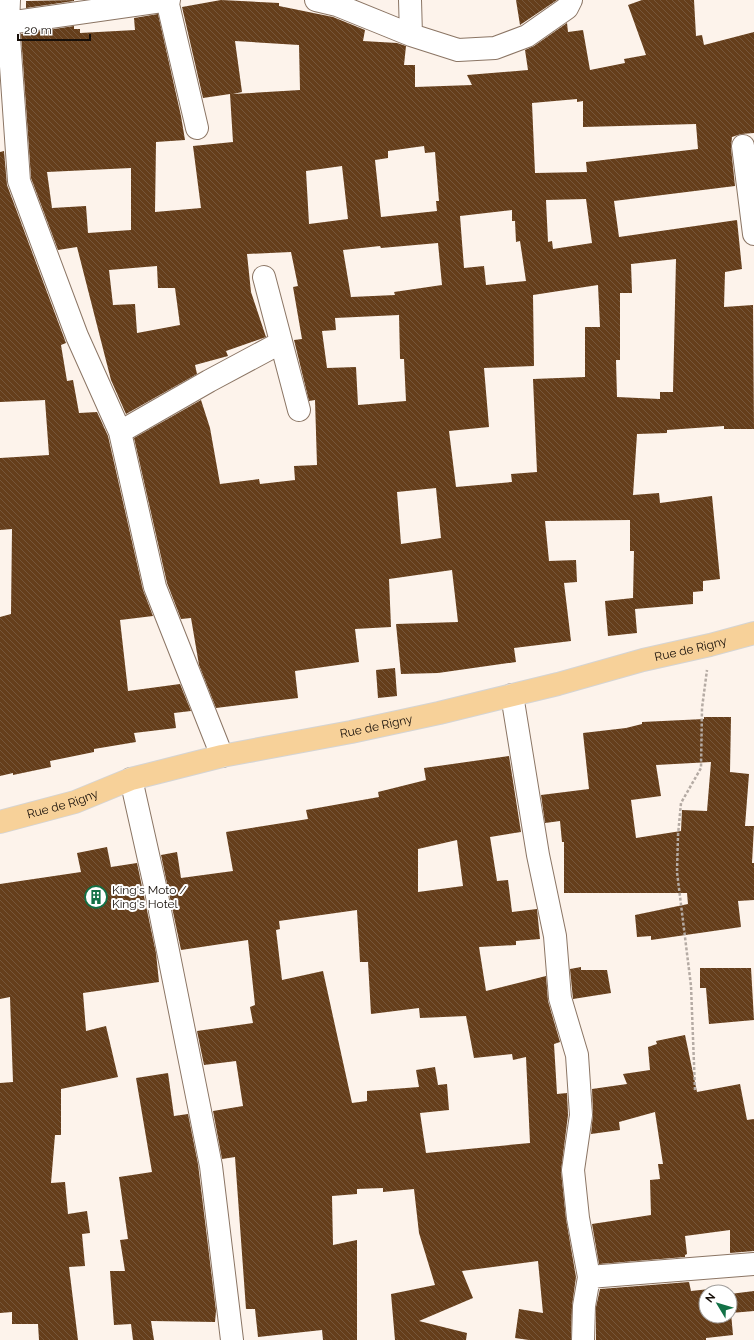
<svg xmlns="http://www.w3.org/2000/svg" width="754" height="1340" font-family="Raleway,sans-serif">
<defs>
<pattern id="building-back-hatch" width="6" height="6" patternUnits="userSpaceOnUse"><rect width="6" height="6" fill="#653e1b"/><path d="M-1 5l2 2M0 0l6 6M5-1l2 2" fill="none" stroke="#76563a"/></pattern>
</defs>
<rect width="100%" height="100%" fill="#fdf3eb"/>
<!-- building -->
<path fill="url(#building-back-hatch)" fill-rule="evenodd" d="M 74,0 L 74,1 L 26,8 L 26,1 Z
M 221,0 L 279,3 L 279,6 L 333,17 L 365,30 L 363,41 L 397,43 L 406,46 L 404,65 L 415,65 L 415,87 L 472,85 L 467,75 L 528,70 L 525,50 L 534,46 L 567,23 L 568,32 L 583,30 L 590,70 L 625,63 L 624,59 L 646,55 L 628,5 L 642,0 L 694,0 L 696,36 L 702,35 L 704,45 L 754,32 L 754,133 L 741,134 L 732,137 L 731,148 L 735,186 L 614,201 L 619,237 L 737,220 L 742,269 L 725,272 L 724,307 L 753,305 L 754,429 L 724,429 L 724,426 L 667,430 L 667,433 L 637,434 L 633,495 L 659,493 L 660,503 L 712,496 L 720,579 L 703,581 L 703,591 L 693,592 L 693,604 L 635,609 L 637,633 L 608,636 L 605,601 L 633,598 L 634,551 L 630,551 L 630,520 L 545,521 L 549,561 L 576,560 L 577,582 L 564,583 L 571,641 L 514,648 L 516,662 L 438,673 L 401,674 L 396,624 L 458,622 L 452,570 L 389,579 L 391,627 L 355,629 L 359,662 L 295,671 L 298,698 L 216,708 L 199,665 L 191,618 L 181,619 L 167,583 L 134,438 L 201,400 L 210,428 L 220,484 L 259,479 L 260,484 L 295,480 L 294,466 L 317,465 L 315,400 L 309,401 L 294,340 L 302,339 L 293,287 L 298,286 L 291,252 L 247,254 L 251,292 L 266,337 L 226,351 L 228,356 L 195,365 L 197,374 L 126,414 L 111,380 L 77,247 L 58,250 L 31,178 L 21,34 L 74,26 L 74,29 L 80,29 L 80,33 L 135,30 L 134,18 L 158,14 L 181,116 L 185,140 L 156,142 L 155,212 L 201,208 L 193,146 L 233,142 L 230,94 L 203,98 L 182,7 ZM 235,41 L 299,45 L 300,90 L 233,94 L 242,92 ZM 577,99 L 577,102 L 583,101 L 583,127 L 696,124 L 698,149 L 586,162 L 587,172 L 535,173 L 532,103 ZM 424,146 L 425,153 L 435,152 L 439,201 L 436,201 L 437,211 L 381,217 L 375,160 L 388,158 L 388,151 ZM 342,166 L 348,219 L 309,224 L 306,171 ZM 131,168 L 131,230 L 88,233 L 86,206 L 52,208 L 47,172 ZM 586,199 L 592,243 L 553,249 L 552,241 L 548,242 L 546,200 ZM 512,210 L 512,221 L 515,221 L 516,242 L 520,241 L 526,281 L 486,285 L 484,266 L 464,268 L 460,216 ZM 438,243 L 442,285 L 394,292 L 395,295 L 351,297 L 343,250 L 380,246 L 381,248 ZM 676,259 L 673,392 L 660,392 L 660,399 L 617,397 L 616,360 L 620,360 L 620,293 L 632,293 L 631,264 ZM 157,266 L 158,288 L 175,288 L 180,325 L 137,333 L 135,304 L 113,305 L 109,270 ZM 598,285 L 600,327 L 585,327 L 585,377 L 533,379 L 537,472 L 511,474 L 512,482 L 456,487 L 449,431 L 489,427 L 484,368 L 534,366 L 533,295 ZM 399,315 L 400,359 L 404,359 L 406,401 L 358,405 L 356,367 L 327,368 L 322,331 L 336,330 L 335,318 ZM 436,488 L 441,538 L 401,544 L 397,492 Z
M 516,0 L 557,0 L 520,25 Z
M 4,151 L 7,185 L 66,343 L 61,345 L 67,381 L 73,380 L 79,413 L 97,412 L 108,436 L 143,590 L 153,616 L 120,620 L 128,691 L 180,684 L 191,711 L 174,713 L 176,728 L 134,733 L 136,742 L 94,749 L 94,752 L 50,761 L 51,767 L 13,775 L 13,773 L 0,776 L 0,617 L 11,614 L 12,529 L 0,530 L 0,458 L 49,455 L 45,400 L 0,402 L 0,152 Z
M 395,668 L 397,696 L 378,698 L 376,670 Z
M 704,717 L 731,717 L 730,772 L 749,774 L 745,826 L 754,826 L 752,863 L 754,863 L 754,900 L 738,901 L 741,927 L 651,940 L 651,936 L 637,937 L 635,915 L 688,904 L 687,893 L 564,893 L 564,842 L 562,842 L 560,821 L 545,823 L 541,795 L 589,789 L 583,733 L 626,728 L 642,724 L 642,722 L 704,719 ZM 711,762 L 707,811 L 682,810 L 681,831 L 636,838 L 631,800 L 661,796 L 656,765 Z
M 509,756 L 521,832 L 490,837 L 497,881 L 508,880 L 512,912 L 537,909 L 540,939 L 516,941 L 516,945 L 479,947 L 486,991 L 546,976 L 548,1001 L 560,1042 L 554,1044 L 557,1094 L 567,1093 L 568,1115 L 561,1171 L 566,1219 L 576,1277 L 572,1306 L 571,1340 L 529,1340 L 515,1338 L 519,1309 L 543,1313 L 538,1261 L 462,1271 L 473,1298 L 419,1321 L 467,1333 L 466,1340 L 395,1340 L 391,1294 L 435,1285 L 419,1233 L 414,1189 L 383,1192 L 383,1188 L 357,1189 L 357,1194 L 332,1196 L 333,1245 L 357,1240 L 357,1340 L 323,1340 L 322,1330 L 258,1337 L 255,1309 L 246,1309 L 235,1157 L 222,1159 L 213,1111 L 243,1106 L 236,1061 L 204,1065 L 197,1031 L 253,1023 L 250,1007 L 255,1005 L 248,940 L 181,950 L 161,855 L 177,852 L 181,878 L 233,871 L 226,832 L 308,819 L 306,810 L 379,797 L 378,792 L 426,780 L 424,768 ZM 457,840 L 463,886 L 418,892 L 418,849 ZM 357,910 L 360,962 L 368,962 L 371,1014 L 419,1008 L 420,1018 L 466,1016 L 474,1058 L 512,1054 L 513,1060 L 526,1057 L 530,1143 L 426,1153 L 420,1113 L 449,1110 L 447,1084 L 438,1085 L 435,1067 L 416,1070 L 419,1087 L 367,1091 L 367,1101 L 352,1103 L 323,971 L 282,980 L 276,930 L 280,929 L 279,921 Z
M 107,847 L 111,867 L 137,863 L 156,953 L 159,982 L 83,993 L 86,1031 L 106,1026 L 118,1077 L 61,1089 L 61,1135 L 55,1135 L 51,1183 L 65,1182 L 68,1214 L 87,1211 L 90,1233 L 82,1234 L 85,1266 L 69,1267 L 78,1340 L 39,1340 L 38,1324 L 12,1324 L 12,1312 L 0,1313 L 0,1083 L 13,1082 L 10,997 L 0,999 L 0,884 L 81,872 L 77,853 Z
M 581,967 L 581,970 L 607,970 L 611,993 L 573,999 L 570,969 Z
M 700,968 L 751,968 L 754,1020 L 709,1024 L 706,988 L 700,988 Z
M 685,1035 L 697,1092 L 740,1084 L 747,1120 L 754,1119 L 754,1251 L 730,1253 L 730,1230 L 685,1236 L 687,1254 L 685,1255 L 685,1257 L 599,1264 L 592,1224 L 651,1215 L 650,1180 L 660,1179 L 658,1164 L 663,1164 L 655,1112 L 619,1122 L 620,1130 L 591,1134 L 593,1114 L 592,1089 L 627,1084 L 623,1074 L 650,1070 L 648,1047 L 657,1044 L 656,1041 Z
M 168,1073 L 174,1116 L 188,1114 L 198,1164 L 216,1311 L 215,1322 L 151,1321 L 154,1340 L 133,1340 L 131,1324 L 114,1325 L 110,1271 L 125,1271 L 120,1240 L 128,1239 L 119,1177 L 152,1172 L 136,1078 Z
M 689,1282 L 691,1291 L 728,1287 L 729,1292 L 706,1292 L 706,1316 L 730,1316 L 730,1294 L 754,1291 L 754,1311 L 731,1313 L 733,1335 L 706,1338 L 706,1340 L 596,1340 L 596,1307 L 600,1289 Z"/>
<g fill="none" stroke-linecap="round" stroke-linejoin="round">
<!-- minor casing -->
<g stroke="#8b7564" stroke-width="24">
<path id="minor" d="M 9,0 L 8,23 L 19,181 L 77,336 L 120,432 L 155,587 L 222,756
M 167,0 L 197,128
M 316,0 L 337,5 L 411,35 L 458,50 L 495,48 L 527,36 L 567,8 L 571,0
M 410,0 L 411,35
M 0,23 L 8,23 L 169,0
M 743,146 L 754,234
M 264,277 L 299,410
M 120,432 L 209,381 L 280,343
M 512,695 L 538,855 L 555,936 L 560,998 L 577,1055 L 581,1115 L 573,1170 L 578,1218 L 589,1277 L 584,1306 L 583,1340
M 131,779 L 155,886 L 211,1166 L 232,1340
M 589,1277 L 754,1264"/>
</g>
<!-- primary casing -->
<g stroke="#d5d4d3" stroke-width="24">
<g id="primary">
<path id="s1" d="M 0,822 L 75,802 L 131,779 L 222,756 L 351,732 L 439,713 L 558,684 L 643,660 L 710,645 L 754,633"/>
</g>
</g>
<!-- path -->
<path stroke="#b5aba4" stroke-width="2.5" stroke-dasharray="3 2" stroke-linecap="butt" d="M 695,1090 L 691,986 L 677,872 L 678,835 L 681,803 L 701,768 L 702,708 L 707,670"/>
<!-- minor -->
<use href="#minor" stroke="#fff" stroke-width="22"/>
<!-- primary -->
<use href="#primary" stroke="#f7d199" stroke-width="22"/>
</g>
<!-- icons -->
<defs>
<g id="building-ring" transform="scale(1.15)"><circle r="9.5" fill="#fff" stroke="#127146" stroke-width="1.5"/><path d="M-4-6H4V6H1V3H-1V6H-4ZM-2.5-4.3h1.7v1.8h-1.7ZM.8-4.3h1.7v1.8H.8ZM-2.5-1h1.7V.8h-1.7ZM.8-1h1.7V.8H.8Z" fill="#127146"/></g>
</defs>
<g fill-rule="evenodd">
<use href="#building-ring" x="96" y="897"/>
</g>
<g text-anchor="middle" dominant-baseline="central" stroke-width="4" stroke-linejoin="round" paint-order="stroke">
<!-- street labels -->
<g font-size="12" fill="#170f09" stroke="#fff">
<text stroke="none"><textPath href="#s1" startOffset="713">Rue de Rigny</textPath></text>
<text stroke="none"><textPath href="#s1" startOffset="389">Rue de Rigny</textPath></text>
<text stroke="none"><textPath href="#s1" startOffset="65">Rue de Rigny</textPath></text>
</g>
<!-- poi labels -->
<g font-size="12" fill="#170f09" stroke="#fff" text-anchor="start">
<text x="112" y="890">King's Moto /<tspan x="112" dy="14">King's Hotel</tspan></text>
</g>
</g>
<!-- north arrow -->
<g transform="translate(718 1304) rotate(308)"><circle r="19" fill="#ffffff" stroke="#a29f9d"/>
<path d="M0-3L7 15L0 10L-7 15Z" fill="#127146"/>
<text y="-6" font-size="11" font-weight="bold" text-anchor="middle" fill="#170f09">N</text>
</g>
<!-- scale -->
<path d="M18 34v6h72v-6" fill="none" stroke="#170f09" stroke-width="2"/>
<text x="24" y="34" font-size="12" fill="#170f09" stroke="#ffffff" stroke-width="3" paint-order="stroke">20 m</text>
</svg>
